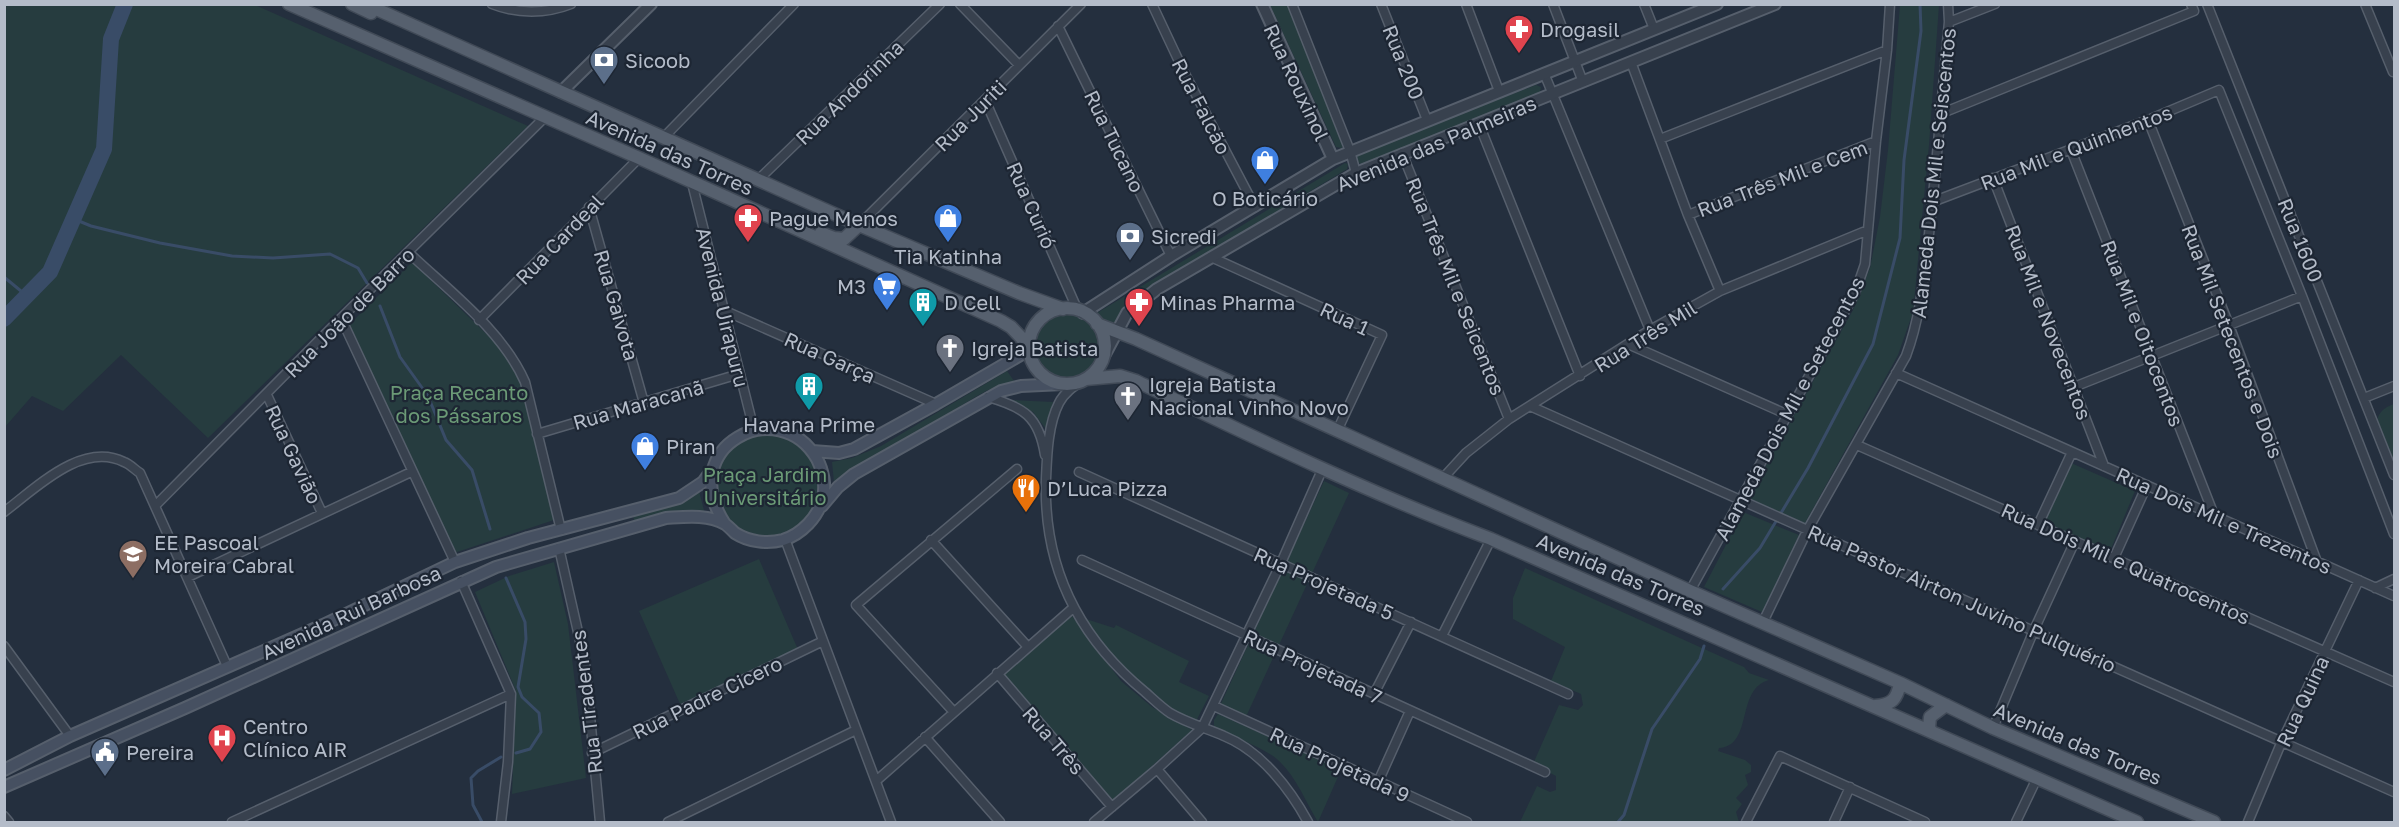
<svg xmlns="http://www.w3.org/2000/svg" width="2399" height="827" font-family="'Golos Text',sans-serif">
<rect width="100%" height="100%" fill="#242f3e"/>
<!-- green -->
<path fill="#263c3f" d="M 5,4 L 255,5 L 528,126 L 208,438 L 121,355 L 63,411 L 32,396 L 5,427 Z
M 1270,5 L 1288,5 L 1343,144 L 1342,148 L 1336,147 Z
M 1900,5 L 1939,5 L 1929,145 L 1913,312 L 1898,355 L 1805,523 L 1748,498 L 1853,310 L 1870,268 L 1880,217 L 1888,150 Z
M 1536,85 L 1541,87 L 1540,92 L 1520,105 L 1362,164 L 1354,161 L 1354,155 L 1370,148 Z
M 1345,163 L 1348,164 L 1347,169 L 1145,291 L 1128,306 L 1114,323 L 1092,316 Z
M 412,262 L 503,350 L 521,381 L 557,519 L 454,553 L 349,325 Z
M1032 347a33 33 0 1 1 66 0a33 33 0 1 1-66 0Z
M 1007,371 L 1017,385 L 988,390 L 977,396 L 834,483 L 832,462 L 852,458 L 881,446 Z
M 1010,400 L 1053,402 L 1046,429 L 1033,412 Z
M 2394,404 L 2394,473 L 2376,426 C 2377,413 2383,408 2394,404 Z
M714 486a52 52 0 1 1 104 0a52 52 0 1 1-104 0Z
M 2071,463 L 2135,491 L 2108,556 L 2043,526 Z
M 1324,481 L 1349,493 L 1244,721 L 1218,710 Z
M 699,491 L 705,514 L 635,524 L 633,516 L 678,504 Z
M 1743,512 L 1799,535 L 1762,612 L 1704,587 Z
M 759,559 L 799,652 L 680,704 L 639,611 Z
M 554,562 L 568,624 L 586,778 L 512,794 L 516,691 L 475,592 L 509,576 Z
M 1525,568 L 1744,667 L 1749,673 L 1769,680 C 1735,689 1754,746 1719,748 L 1718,751 L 1745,760 L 1751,765 L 1751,772 L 1745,775 L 1748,785 L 1736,798 L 1742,804 L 1736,812 L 1739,822 L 1520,822 L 1537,786 L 1550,792 L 1556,790 L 1556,776 L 1533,764 L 1559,705 L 1578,710 L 1583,705 L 1581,694 L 1551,681 L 1565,647 L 1513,619 L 1513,598 Z
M 1072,616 L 1121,681 L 1152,707 L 1192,730 L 1113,801 L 1003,674 Z
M 1083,618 L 1114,628 L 1116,625 L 1189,661 L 1179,682 L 1209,696 L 1195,723 L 1164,707 L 1119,667 Z
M 1218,714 L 1341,770 L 1318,822 C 1305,801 1294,771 1273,756 C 1256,745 1235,737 1217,729 L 1214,726 L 1214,720 Z"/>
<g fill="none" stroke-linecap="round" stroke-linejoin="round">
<!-- stream -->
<path stroke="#394c67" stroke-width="3" d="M 74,219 L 91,226 L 160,243 L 232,256 L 273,258 L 330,254 L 358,268 L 367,283
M 4,277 L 27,296
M 380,306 L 400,357 L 428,396 L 446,440 L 472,470 L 490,529
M 506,578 L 525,622 L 526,639 L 518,687 L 522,697 L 539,713 L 541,732 L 530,749 L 516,753
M 1723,589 L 1760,548 L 1808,468 L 1873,344 L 1900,238 L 1904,160 L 1921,31 L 1920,4
M 482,822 L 473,805 L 471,778 L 478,771 L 501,757
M 1618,822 L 1624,815 L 1652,729 L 1700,659 L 1704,646"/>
<!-- river -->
<path stroke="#394c67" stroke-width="16" d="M 4,319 L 50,272 L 104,149 L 111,39 L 125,4"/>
<!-- minor casing -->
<g stroke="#565f6c" stroke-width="11">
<path id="minor" d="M 492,4 C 517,14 546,14 571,4
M 960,4 L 1019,65
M 1152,4 L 1184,72 L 1255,207
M 1292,4 L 1350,151 L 1356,173
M 1381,4 L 1427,120
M 1466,4 L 1499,91
M 1553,4 L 1583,82
M 1644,4 L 1654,29
M 2207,4 L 2394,475
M 2365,4 L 2393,72 L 2394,71
M 1949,22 L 1995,4
M 1058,26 L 1171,256
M 1631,62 L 1688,215 L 1720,291
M 1544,73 L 1650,330
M 985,100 L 1078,311
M 1940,114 L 2194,11 L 2191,4
M 2148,120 L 2229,325 L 2317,562
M 1479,124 L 1580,376
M 663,138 L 794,4
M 1660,139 L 1887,50
M 2071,150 L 2214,515
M 1402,153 L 1509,419
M 1993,178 L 2104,466
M 758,180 L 940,4
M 692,183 L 754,430
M 1932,202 L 2148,120 L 2219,90 L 2302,296 L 2394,534
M 589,207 L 644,403
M 1688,215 L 1876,141
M 859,225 L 1081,4
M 408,252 C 449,291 502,330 525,382 L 561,530
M 1211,257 L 1382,335 L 1337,431
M 723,310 L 936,404
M 341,318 L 455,562
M 479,320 L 639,158
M 1628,344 L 1786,414
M 1896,373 L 2394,596
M 1082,381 C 1073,387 1064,393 1059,403 C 1048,424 1047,455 1046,479 C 1043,567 1078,637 1145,692 C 1153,699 1161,707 1170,713 C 1187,723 1206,728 1224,736 C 1261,751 1290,789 1308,822
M 2074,387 L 2302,296
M 267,395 L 322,513
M 988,397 C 1023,407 1039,416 1045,455
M 2364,398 L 2394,386
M 1530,406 L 2394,792
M 537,434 L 739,374
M 1857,445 L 2394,682
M 1079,472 L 1568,694
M 1443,478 L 1466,453 L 1509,419 L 1650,330 L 1720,291 L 1868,230
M 155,506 L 341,318 L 544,118
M 4,512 C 36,488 82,441 124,462 C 130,464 135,470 140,473 L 227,666
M 2038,525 L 2072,452
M 785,539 L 891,822
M 931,540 L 1028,647
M 559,548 L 585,663 L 600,822
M 2114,558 L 2147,485
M 1082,560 L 1545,772
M 188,577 L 411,472
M 461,581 L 511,694 L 508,762 L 501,822
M 2375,588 L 2394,579
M 1690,591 L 1855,293 L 1865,264 L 1876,141 L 1887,50 L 1890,4
M 1763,622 L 1808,529 L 1906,356 C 1921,316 1924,275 1929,234 C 1937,163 1942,93 1949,22 L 1948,4
M 1442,636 L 1491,539
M 4,646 L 70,736
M 997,673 L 1112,807
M 1374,694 L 1411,622
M 1214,706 L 1467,822
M 953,711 L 856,605 L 1017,469
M 1993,728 L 2034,630 L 2075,541
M 925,737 L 1000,822
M 592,753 L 823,641
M 1157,769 L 1202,822
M 876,781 L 1073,608
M 1378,782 L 1410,711
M 4,816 L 9,822
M 232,822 L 511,694
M 668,822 L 856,730
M 1094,822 L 1157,769 L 1202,728 L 1281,563 L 1322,470
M 1746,822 L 1780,756 L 1925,822
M 1834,822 L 1850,787
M 2016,822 L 2037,778
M 2248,822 L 2282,741 L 2359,580"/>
</g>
<!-- tertiary casing -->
<g stroke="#565f6c" stroke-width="14">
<path id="tertiary" d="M 1262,4 L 1333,159
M 561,92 L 651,4
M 1083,313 L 1171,256 L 1333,159 L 1717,4
M 1104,356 L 1127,313 L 1157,289 L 1356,173 L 1775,4"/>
</g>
<!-- secondary casing -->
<g stroke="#565f6c" stroke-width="14">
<path id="secondary" d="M 812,451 L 839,453 L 854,449 L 936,404 L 1029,350
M 822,506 L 838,487 L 854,474 L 1001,391 L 1021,386 L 1063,384
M 4,770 L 70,736 L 323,625 L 455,562 L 528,538 L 679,498 L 703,482 L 711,471
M 4,787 L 185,708 L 496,567 L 666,518 C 684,517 708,514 725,524 C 728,526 732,530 735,533 C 749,542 767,544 783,540 C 802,534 818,517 823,498 C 826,485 823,470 817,459 C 779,393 674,446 725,524"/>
</g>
<!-- primary casing -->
<g stroke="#414a57" stroke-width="15">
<path id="primary" d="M 289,4 L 639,158 L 1001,321 L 1011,327 L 1029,346
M 352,4 L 371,13
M 365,4 L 859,225 L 1019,293 L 1063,309
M 821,233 L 834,238 L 844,239 L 859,225
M1029 346a38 38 0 1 1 76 0a38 38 0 1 1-76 0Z
M 1097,324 L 1136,339 L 1690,591 L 1900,683 L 1993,728 L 2214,822
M 1086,379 L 1120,376 L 1136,381 C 1253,437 1369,493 1491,539 L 2137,822
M 1875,706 C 1892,705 1897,699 1900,683
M 1932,732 L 1929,728 L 1930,717 L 1946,705"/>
</g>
<!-- minor -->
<use href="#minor" stroke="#38414e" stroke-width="8"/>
<!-- tertiary -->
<use href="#tertiary" stroke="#38414e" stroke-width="10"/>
<!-- secondary -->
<use href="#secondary" stroke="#465061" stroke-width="10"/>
<!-- primary -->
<use href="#primary" stroke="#56606e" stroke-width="12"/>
</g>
<!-- icons -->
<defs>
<g id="pharmacy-pin" transform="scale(1.5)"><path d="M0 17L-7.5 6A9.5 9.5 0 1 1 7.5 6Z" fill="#e0444e" stroke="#1d2633"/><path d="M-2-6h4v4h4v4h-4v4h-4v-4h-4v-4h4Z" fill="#fff"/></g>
<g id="bank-pin" transform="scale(1.5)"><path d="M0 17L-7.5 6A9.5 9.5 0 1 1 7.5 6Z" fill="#5c6f8a" stroke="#1d2633"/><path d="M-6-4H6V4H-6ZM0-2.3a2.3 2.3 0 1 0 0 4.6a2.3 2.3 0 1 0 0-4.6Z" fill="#fff"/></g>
<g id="shop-pin" transform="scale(1.5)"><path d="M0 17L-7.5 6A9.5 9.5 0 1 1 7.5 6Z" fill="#3f7fe0" stroke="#1d2633"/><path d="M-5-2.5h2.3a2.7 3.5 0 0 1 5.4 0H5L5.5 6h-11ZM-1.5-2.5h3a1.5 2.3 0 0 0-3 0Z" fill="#fff"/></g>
<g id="supermarket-pin" transform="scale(1.5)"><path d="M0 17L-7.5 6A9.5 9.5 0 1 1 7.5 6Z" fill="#3f7fe0" stroke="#1d2633"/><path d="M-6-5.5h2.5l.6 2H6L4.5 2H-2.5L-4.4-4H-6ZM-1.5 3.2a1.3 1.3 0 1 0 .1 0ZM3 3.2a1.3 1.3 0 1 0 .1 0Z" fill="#fff"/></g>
<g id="building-pin" transform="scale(1.5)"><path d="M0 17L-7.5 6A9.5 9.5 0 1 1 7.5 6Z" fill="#0f9aa8" stroke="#1d2633"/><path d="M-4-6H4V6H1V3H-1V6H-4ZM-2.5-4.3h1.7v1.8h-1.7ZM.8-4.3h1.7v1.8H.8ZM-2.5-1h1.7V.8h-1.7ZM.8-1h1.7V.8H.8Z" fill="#fff"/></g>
<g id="church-pin" transform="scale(1.5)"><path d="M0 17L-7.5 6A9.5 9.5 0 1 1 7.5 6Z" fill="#6b7280" stroke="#1d2633"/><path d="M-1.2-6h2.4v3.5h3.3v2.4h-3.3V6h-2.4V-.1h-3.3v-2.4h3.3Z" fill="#fff"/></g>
<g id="restaurant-pin" transform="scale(1.5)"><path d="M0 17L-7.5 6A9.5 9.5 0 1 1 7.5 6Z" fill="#e8710a" stroke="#1d2633"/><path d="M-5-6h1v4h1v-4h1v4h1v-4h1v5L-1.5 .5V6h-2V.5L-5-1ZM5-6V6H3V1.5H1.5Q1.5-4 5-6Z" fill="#fff"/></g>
<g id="school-pin" transform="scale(1.5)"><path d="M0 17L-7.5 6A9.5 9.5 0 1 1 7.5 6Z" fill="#8d6e63" stroke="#1d2633"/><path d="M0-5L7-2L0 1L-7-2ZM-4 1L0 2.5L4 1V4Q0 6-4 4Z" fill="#fff"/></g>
<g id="hospital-pin" transform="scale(1.5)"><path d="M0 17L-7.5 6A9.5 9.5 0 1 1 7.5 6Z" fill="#e0444e" stroke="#1d2633"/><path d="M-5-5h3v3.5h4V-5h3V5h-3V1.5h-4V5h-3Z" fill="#fff"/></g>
<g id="civic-pin" transform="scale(1.5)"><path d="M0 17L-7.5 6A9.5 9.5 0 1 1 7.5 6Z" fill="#5c6f8a" stroke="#1d2633"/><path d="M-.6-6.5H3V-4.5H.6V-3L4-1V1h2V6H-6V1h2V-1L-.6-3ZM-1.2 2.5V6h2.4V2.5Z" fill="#fff"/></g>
</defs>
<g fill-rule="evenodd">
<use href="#pharmacy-pin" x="1519" y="29"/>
<use href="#bank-pin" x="604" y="60"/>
<use href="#shop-pin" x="1265" y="160"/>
<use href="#pharmacy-pin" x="748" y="218"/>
<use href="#shop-pin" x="948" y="218"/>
<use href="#bank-pin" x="1130" y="236"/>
<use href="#supermarket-pin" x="887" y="286"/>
<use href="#building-pin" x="923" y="302"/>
<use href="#pharmacy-pin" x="1139" y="302"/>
<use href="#church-pin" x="950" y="348"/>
<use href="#building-pin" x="809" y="386"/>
<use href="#church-pin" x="1128" y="396"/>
<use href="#shop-pin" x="645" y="446"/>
<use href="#restaurant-pin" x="1026" y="488"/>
<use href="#school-pin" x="133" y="554"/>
<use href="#hospital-pin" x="222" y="738"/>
<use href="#civic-pin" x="105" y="752"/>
</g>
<g text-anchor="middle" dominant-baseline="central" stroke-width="4.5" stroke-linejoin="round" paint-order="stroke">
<!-- poi labels -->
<g font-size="20" fill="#b4bcc9" stroke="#1d2633" text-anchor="start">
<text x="1540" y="29">Drogasil</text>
<text x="625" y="60">Sicoob</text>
<text x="1265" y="198" text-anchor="middle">O Boticário</text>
<text x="769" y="218">Pague Menos</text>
<text x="1151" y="236">Sicredi</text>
<text x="948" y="256" text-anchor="middle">Tia Katinha</text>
<text x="866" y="286" text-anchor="end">M3</text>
<text x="944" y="302">D Cell</text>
<text x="1160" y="302">Minas Pharma</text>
<text x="971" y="348">Igreja Batista</text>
<text x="1149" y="384">Igreja Batista<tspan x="1149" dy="23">Nacional Vinho Novo</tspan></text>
<text x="809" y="424" text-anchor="middle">Havana Prime</text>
<text x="666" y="446">Piran</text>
<text x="1047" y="488">D’Luca Pizza</text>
<text x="154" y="542">EE Pascoal<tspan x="154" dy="23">Moreira Cabral</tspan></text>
<text x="243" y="726">Centro<tspan x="243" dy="23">Clínico AIR</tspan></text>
<text x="126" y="752">Pereira</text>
</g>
<!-- street labels -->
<g font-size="20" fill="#b4bcc9" stroke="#1d2633">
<text transform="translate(1404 62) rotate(68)">Rua 200</text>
<text transform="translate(1297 82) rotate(65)">Rua Rouxinol</text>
<text transform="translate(849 92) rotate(-44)">Rua Andorinha</text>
<text transform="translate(1202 106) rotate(63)">Rua Falcão</text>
<text transform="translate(970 115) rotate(-45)">Rua Juriti</text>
<text transform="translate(1115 141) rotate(64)">Rua Tucano</text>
<text transform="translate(1436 143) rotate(-23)">Avenida das Palmeiras</text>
<text transform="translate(2076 147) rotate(-21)">Rua Mil e Quinhentos</text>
<text transform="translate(670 152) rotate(24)">Avenida das Torres</text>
<text transform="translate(1933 173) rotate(-84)">Alameda Dois Mil e Seiscentos</text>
<text transform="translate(1782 178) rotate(-21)">Rua Três Mil e Cem</text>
<text transform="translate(1032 205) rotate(66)">Rua Curió</text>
<text transform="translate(559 239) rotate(-46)">Rua Cardeal</text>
<text transform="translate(2301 240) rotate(68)">Rua 1600</text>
<text transform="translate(1456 286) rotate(68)">Rua Três Mil e Seicentos</text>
<text transform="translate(617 305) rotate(74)">Rua Gaivota</text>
<text transform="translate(723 307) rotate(76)">Avenida Uirapuru</text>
<text transform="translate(349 312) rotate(-45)">Rua João de Barro</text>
<text transform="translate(1345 318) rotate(25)">Rua 1</text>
<text transform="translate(2049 322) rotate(69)">Rua Mil e Novecentos</text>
<text transform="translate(2143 333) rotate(69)">Rua Mil e Oitocentos</text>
<text transform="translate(1645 336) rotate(-32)">Rua Três Mil</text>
<text transform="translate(2233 341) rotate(69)">Rua Mil Setecentos e Dois</text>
<text transform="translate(830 357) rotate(24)">Rua Garça</text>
<text transform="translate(638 404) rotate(-16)">Rua Maracanã</text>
<text transform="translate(1789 408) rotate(-62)">Alameda Dois Mil e Setecentos</text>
<text transform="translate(294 454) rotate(65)">Rua Gavião</text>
<text transform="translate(2224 520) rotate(24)">Rua Dois Mil e Trezentos</text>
<text transform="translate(2126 563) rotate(24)">Rua Dois Mil e Quatrocentos</text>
<text transform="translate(1621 574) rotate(23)">Avenida das Torres</text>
<text transform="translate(1324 583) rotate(24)">Rua Projetada 5</text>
<text transform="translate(1962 598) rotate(24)">Rua Pastor Airton Juvino Pulquério</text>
<text transform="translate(351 612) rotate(-25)">Avenida Rui Barbosa</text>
<text transform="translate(1313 666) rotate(25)">Rua Projetada 7</text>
<text transform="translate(707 697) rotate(-26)">Rua Padre Cicero</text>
<text transform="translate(2302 701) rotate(-65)">Rua Quina</text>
<text transform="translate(586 702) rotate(-97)">Rua Tiradentes</text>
<text transform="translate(1054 740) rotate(49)">Rua Três</text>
<text transform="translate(2078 743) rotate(23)">Avenida das Torres</text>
<text transform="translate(1340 764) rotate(25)">Rua Projetada 9</text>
</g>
<!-- park labels -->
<g font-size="20" fill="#6b9a76" stroke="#1d2633">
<text x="459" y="392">Praça Recanto<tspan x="459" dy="23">dos Pássaros</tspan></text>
<text x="765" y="474">Praça Jardim<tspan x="765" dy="23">Universitário</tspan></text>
</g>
</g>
<!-- border -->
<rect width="2399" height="827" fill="none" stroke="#b4bcc9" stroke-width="12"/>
</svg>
